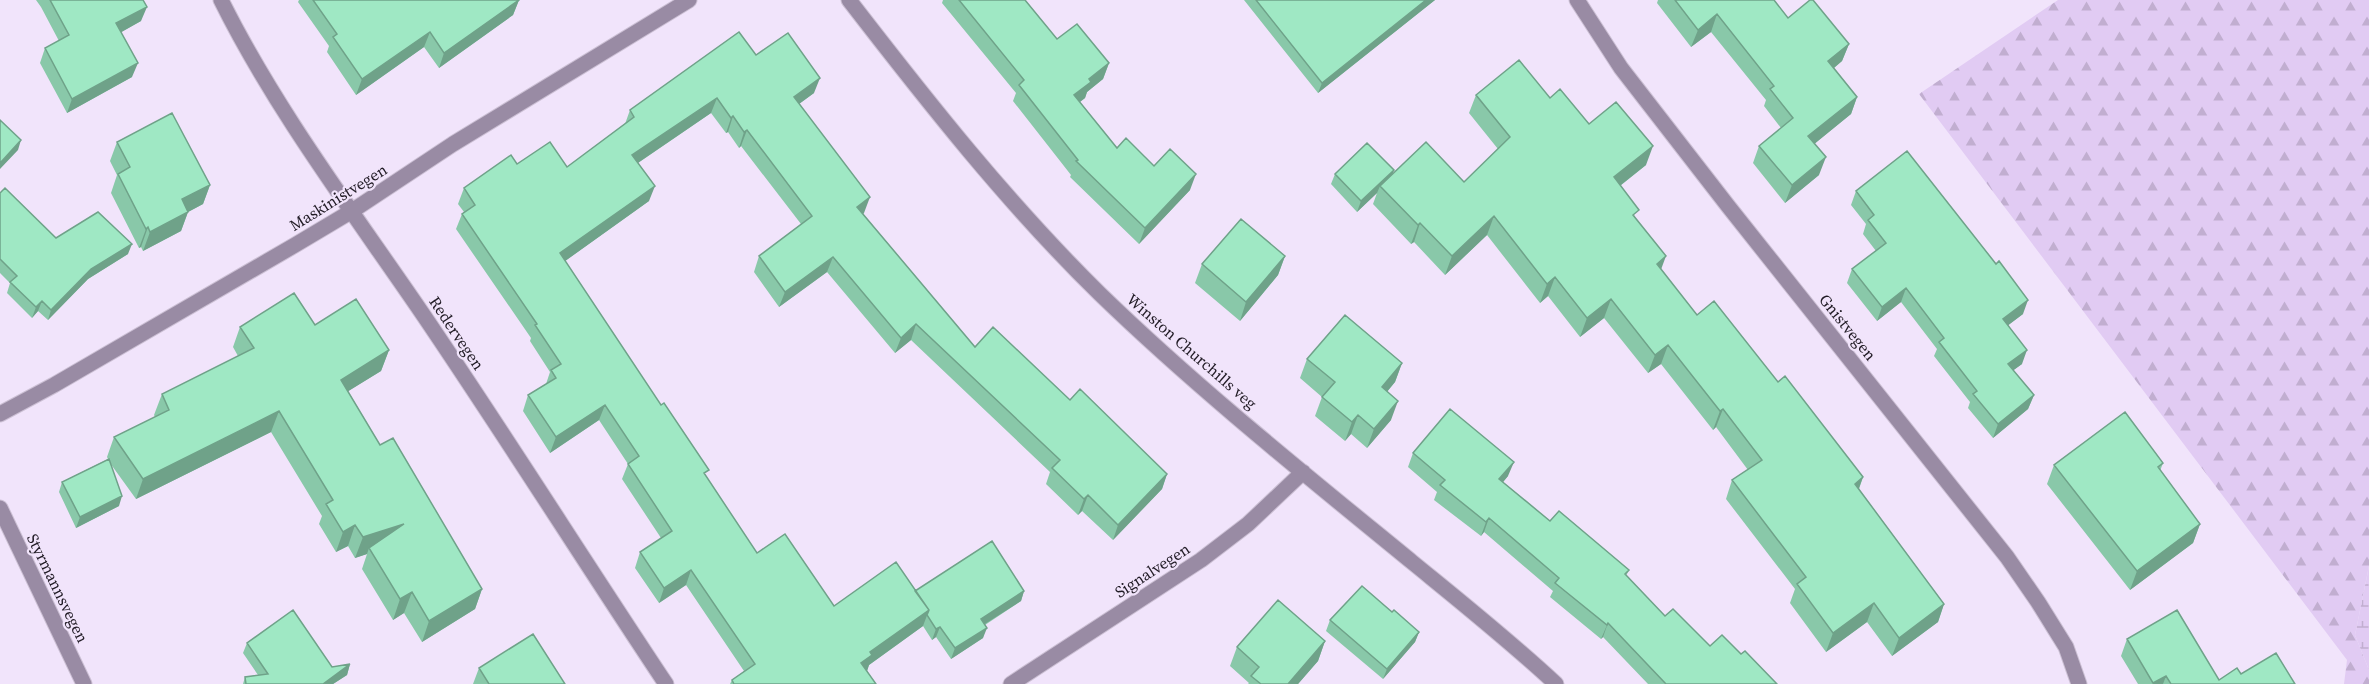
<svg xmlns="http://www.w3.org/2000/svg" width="2369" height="684" font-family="'Source Serif 4',serif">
<defs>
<pattern id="forest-firs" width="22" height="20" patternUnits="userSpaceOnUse" patternTransform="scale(1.5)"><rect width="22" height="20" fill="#e1cbf3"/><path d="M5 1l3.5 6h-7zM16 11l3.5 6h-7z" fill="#c1aed0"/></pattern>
<pattern id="wetland-marsh" width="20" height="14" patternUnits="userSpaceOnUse" patternTransform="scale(1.5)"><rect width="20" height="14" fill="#e1cbf3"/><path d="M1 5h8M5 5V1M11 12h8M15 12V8" fill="none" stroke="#c1aed0"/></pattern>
</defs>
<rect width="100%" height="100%" fill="#f1e4fb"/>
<!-- forest -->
<path fill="url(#forest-firs)" d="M 2058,0 L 2369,0 L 2369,566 L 2355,635 L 2369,670 L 2369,684 L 2344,684 L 2347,660 L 1919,94 Z"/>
<!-- wetland -->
<path fill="url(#wetland-marsh)" d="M 2369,566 L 2369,670 L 2355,635 Z"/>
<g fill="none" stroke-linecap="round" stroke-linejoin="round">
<!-- minor casing -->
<g stroke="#ccc0d4" stroke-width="17">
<path id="minor" d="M 221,0 C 275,109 353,212 422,313 C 505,435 584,561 666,684
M 849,0 C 927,101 1008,204 1100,294 C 1197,388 1307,476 1412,562 C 1461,602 1510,641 1556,684
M 1577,0 L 1621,68 L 1728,206 L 2007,557 L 2038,602 L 2066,647 L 2079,684
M 0,414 L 54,385 L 295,245 L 352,211 L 453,144 L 689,0
M 0,508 L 84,684
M 1011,684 L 1201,560 L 1248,524 L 1303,472"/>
</g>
<!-- minor -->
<use href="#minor" stroke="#998ba4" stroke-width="15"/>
</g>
<!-- wall -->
<path fill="#89c8a9" d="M 36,0 L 143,0 L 141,21 L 121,32 L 132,77 L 67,113 L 40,63 L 45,48 L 59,41 L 41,7 Z
M 299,0 L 519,0 L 513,15 L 439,68 L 424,47 L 356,95 L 327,52 L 329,46 L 298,2 Z
M 943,0 L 1025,0 L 1057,39 L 1109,63 L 1103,79 L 1087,92 L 1085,98 L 1080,102 L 1117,148 L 1154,166 L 1190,190 L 1139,244 L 1070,177 L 1071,175 L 1013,101 L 1016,93 L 942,3 Z
M 1244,0 L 1435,0 L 1318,93 Z
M 1658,0 L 1774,0 L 1788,18 L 1849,44 L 1842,61 L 1834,68 L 1857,97 L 1851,114 L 1814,144 L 1819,175 L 1785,203 L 1753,163 L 1759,146 L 1781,128 L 1764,106 L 1766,100 L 1711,32 L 1691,47 L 1657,3 Z
M 756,55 L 814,93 L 799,104 L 864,213 L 863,214 L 975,347 L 1070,400 L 1167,474 L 1162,489 L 1113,540 L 1082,511 L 1078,515 L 1046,484 L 1050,472 L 911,340 L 895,353 L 827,272 L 779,307 L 754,272 L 759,256 L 801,224 L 741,146 L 739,148 L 728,132 L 726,133 L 711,113 L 638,163 L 649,201 L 565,261 L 706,477 L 757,553 L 834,606 L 915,591 L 1024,591 L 1021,601 L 985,625 L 983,638 L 951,659 L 936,637 L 932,640 L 923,626 L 869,665 L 867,671 L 876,684 L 730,684 L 732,680 L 744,671 L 686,585 L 659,603 L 635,568 L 640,552 L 661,538 L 622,479 L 628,464 L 599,420 L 550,453 L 523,411 L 528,395 L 546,384 L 550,372 L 530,341 L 531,338 L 456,229 L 462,214 L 464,212 L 458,204 L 464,188 L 517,164 L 567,167 L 625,124 L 630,110 Z
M 1476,95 L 1550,98 L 1589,124 L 1646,165 L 1620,186 L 1661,270 L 1697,315 L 1778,382 L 1863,477 L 1859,489 L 1944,604 L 1938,622 L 1892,656 L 1867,622 L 1826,652 L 1790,603 L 1795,589 L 1726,499 L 1732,480 L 1748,470 L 1716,427 L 1713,430 L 1661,364 L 1648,373 L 1604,318 L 1580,337 L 1548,296 L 1540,303 L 1487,235 L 1445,275 L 1414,242 L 1411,244 L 1373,204 L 1377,193 L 1357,212 L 1331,184 L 1335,174 L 1394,170 L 1392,174 L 1464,182 L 1498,149 L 1469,113 Z
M 117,142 L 210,185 L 203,204 L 188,212 L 181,231 L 143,251 L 141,247 L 139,248 L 111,193 L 117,175 L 110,161 Z
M 1856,191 L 2023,314 L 2008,325 L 2022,364 L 2013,370 L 2034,395 L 2028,409 L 1993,438 L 1968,408 L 1970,402 L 1934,356 L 1937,349 L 1901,302 L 1877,321 L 1847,283 L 1852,269 L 1876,251 L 1863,234 L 1866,224 L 1851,205 Z
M 0,193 L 56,238 L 128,254 L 88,279 L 48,320 L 38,311 L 32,318 L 7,293 L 10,283 L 0,273 Z
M 1285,256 L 1278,275 L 1240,321 L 1195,283 L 1202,264 Z
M 315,325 L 389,350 L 381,371 L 348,391 L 380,445 L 482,589 L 475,609 L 422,642 L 404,613 L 393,620 L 362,569 L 367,554 L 355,558 L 348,546 L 336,552 L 319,524 L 322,516 L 271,432 L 136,499 L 110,463 L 119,506 L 76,528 L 59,492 L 62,482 L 108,459 L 107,457 L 114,437 L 155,417 L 154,415 L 162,394 L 238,356 L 233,347 L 240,327 Z
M 1307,359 L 1402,363 L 1395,382 L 1387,392 L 1391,420 L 1367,448 L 1351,434 L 1345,441 L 1315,416 L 1322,397 L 1300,378 Z
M 1413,453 L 1508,476 L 1503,482 L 1550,521 L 1629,570 L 1626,576 L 1665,616 L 1710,646 L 1741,654 L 1777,684 L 1648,684 L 1603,637 L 1601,639 L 1550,597 L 1553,591 L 1484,532 L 1481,536 L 1434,500 L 1437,492 L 1408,467 Z
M 2163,463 L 2160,471 L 2200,524 L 2193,543 L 2130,590 L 2047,484 L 2054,465 Z
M 1392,612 L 1419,632 L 1415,642 L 1383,679 L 1326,631 L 1330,620 Z
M 2127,639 L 2219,680 L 2241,674 L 2295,684 L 2138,684 L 2121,656 Z
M 1325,641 L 1318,661 L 1298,684 L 1248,684 L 1249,683 L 1230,666 L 1237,647 Z
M 247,643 L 332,667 L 350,664 L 347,675 L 333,684 L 243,684 L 245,677 L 258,675 L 243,653 Z
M 479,668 L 565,684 L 473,684 Z"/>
<!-- shaded-wall -->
<path fill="#6fa289" d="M 519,0 L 513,15 L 439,68 L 444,53 Z
M 1426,0 L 1435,0 L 1318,93 L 1322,83 Z
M 147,7 L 141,21 L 111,38 L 116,23 Z
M 1717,14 L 1711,32 L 1691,47 L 1698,30 Z
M 430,32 L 424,47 L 356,95 L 362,79 Z
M 1849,44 L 1842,61 L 1822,78 L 1828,61 Z
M 138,63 L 132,77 L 67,113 L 72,99 Z
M 1109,63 L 1103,79 L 1087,92 L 1085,98 L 1068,111 L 1074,95 L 1089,79 Z
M 820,78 L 814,93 L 788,112 L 794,97 Z
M 1857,97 L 1851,114 L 1802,154 L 1808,136 Z
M 717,98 L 711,113 L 626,171 L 632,155 Z
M 733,116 L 728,132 L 726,133 L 731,118 Z
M 747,130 L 741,146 L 739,148 L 744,132 Z
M 21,140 L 18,150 L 0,169 L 0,163 Z
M 1653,146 L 1646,165 L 1607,196 L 1614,177 Z
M 1826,157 L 1819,175 L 1785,203 L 1792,185 Z
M 1394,170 L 1390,181 L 1380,186 L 1377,193 L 1357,212 L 1361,201 Z
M 1196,174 L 1190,190 L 1139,244 L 1145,228 Z
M 210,185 L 203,204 L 175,219 L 182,199 Z
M 655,186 L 649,201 L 554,269 L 560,253 Z
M 870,197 L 864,213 L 851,223 L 857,207 Z
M 188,212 L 181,231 L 143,251 L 150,232 Z
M 1494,216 L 1487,235 L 1445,275 L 1452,256 Z
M 1420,223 L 1414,242 L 1411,244 L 1418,225 Z
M 148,227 L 141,247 L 139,248 L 146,229 Z
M 132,244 L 128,254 L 88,279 L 48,320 L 51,310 L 91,269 Z
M 1285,256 L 1278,275 L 1240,321 L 1246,302 Z
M 1666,256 L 1659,275 L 1657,264 Z
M 833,257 L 827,272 L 779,307 L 785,292 Z
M 1555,277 L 1548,296 L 1540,303 L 1547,284 Z
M 1906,288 L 1901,302 L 1877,321 L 1882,307 Z
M 1611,299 L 1604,318 L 1580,337 L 1587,318 Z
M 2028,300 L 2023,314 L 1998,333 L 2003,319 Z
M 42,301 L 38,311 L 32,318 L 36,307 Z
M 916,324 L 911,340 L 895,353 L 901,338 Z
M 1668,345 L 1661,364 L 1648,373 L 1655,355 Z
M 389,350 L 381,371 L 334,400 L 341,380 Z
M 2027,350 L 2022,364 L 2003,378 L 2008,364 Z
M 1402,363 L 1395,382 L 1375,406 L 1382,387 Z
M 2034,395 L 2028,409 L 1993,438 L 1998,424 Z
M 1398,401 L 1391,420 L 1367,448 L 1374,429 Z
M 605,405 L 599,420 L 550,453 L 556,437 Z
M 1723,409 L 1716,427 L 1713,430 L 1720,411 Z
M 279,411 L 271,432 L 136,499 L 143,479 Z
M 1358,415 L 1351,434 L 1345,441 L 1352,422 Z
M 1514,462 L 1508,476 L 1494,493 L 1499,479 Z
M 1167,474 L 1162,489 L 1113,540 L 1118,525 Z
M 1863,477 L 1856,496 L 1855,484 Z
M 1088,495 L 1082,511 L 1078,515 L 1084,499 Z
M 122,496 L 119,506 L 76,528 L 80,517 Z
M 1489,518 L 1484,532 L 1481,536 L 1486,522 Z
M 404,524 L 369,548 L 367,554 L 355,558 L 363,537 Z
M 2200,524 L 2193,543 L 2130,590 L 2137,571 Z
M 355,525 L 348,546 L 336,552 L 343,532 Z
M 691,570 L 686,585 L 659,603 L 664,588 Z
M 482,589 L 475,609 L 422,642 L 429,621 Z
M 1024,591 L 1021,601 L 977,629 L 981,619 Z
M 412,592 L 404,613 L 393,620 L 400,599 Z
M 1874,603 L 1867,622 L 1826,652 L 1833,633 Z
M 1944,604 L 1938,622 L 1892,656 L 1899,638 Z
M 929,610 L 923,626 L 869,665 L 867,671 L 861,663 L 870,652 Z
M 1608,623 L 1603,637 L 1601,639 L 1607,625 Z
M 940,627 L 936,637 L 932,640 L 936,629 Z
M 987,628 L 983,638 L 951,659 L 955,648 Z
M 1419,632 L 1415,642 L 1383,679 L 1387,669 Z
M 1325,641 L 1318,661 L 1298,684 L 1288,684 Z
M 350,664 L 347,675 L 333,684 L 323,684 Z
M 2166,676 L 2163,684 L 2153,684 L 2153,683 Z"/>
<!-- building -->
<path fill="#9fe8c4" stroke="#6fa289" stroke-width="1.5" d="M 50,0 L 143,0 L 147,7 L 116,23 L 138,63 L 72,99 L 45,48 L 69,35 Z
M 313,0 L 519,0 L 444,53 L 430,32 L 362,79 L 333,37 L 337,34 Z
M 959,0 L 1025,0 L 1057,39 L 1077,24 L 1109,63 L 1089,79 L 1091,82 L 1074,95 L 1117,148 L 1126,138 L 1154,166 L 1170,149 L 1196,174 L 1145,228 L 1076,161 L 1078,160 L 1019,85 L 1024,80 Z
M 1256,0 L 1426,0 L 1322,83 Z
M 1675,0 L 1774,0 L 1788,18 L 1810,0 L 1813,0 L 1849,44 L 1828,61 L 1857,97 L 1808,136 L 1826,157 L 1792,185 L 1759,146 L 1793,118 L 1770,89 L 1774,86 L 1717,14 L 1698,30 Z
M 739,32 L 756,55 L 788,33 L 820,78 L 794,97 L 870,197 L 857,207 L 975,347 L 993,327 L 1070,400 L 1080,389 L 1167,474 L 1118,525 L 1088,495 L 1084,499 L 1052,468 L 1060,460 L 916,324 L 901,338 L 833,257 L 785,292 L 759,256 L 812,216 L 747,130 L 744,132 L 733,116 L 731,118 L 717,98 L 632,155 L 655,186 L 560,253 L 661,405 L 664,403 L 709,470 L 704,473 L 757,553 L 785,534 L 834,606 L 896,562 L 929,610 L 870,652 L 872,655 L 861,663 L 876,684 L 734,684 L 732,680 L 755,664 L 691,570 L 664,588 L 640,552 L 672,531 L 628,464 L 639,456 L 605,405 L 556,437 L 528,395 L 556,378 L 551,370 L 561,364 L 535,325 L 537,324 L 462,214 L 475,205 L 464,188 L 511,155 L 517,164 L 550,142 L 567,167 L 634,117 L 630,110 Z
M 1519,60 L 1550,98 L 1560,89 L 1589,124 L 1616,102 L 1653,146 L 1614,177 L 1639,210 L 1633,215 L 1666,256 L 1657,264 L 1697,315 L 1714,301 L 1778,382 L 1785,376 L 1863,477 L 1855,484 L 1944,604 L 1899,638 L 1874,603 L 1833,633 L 1797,584 L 1806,577 L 1732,480 L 1762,460 L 1723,409 L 1720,411 L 1668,345 L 1655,355 L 1611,299 L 1587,318 L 1555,277 L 1547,284 L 1494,216 L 1452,256 L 1420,223 L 1418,225 L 1380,186 L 1426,142 L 1464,182 L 1510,137 L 1476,95 Z
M 172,113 L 210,185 L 182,199 L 188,212 L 150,232 L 148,227 L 146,229 L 118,174 L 130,167 L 117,142 Z
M 0,120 L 21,140 L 0,163 Z
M 1367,143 L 1394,170 L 1361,201 L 1335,174 Z
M 1907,151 L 1996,264 L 1999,261 L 2028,300 L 2003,319 L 2027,350 L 2008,364 L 2034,395 L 1998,424 L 1973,394 L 1977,391 L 1939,342 L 1944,338 L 1906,288 L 1882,307 L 1852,269 L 1886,243 L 1868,220 L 1874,215 L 1856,191 Z
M 5,188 L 56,238 L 98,212 L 132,244 L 91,269 L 51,310 L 42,301 L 36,307 L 10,282 L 17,276 L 0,259 L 0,193 Z
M 1241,219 L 1285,256 L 1246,302 L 1202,264 Z
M 294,293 L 315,325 L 356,299 L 389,350 L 341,380 L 380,445 L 393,438 L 482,589 L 429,621 L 412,592 L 400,599 L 369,548 L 404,524 L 363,537 L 355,525 L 343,532 L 326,504 L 333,500 L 279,411 L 143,479 L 114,437 L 169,410 L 162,394 L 254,348 L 240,327 Z
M 1345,315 L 1402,363 L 1382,387 L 1398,401 L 1374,429 L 1358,415 L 1352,422 L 1322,397 L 1335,382 L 1307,359 Z
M 1450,409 L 1514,462 L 1499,479 L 1550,521 L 1559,511 L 1629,570 L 1625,574 L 1665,616 L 1673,609 L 1710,646 L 1722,635 L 1741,654 L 1745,651 L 1777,684 L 1666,684 L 1608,623 L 1607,625 L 1555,583 L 1559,578 L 1489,518 L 1486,522 L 1440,485 L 1445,480 L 1413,453 Z
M 2125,412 L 2163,463 L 2158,467 L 2200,524 L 2137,571 L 2054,465 Z
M 109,459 L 122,496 L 80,517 L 62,482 Z
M 992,541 L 1024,591 L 981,619 L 987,628 L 955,648 L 940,627 L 936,629 L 927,615 L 929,610 L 915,591 Z
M 1362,586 L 1392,612 L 1394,610 L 1419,632 L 1387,669 L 1330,620 Z
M 1278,600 L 1325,641 L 1288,684 L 1261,684 L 1251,676 L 1259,667 L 1237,647 Z
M 293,610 L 332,667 L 350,664 L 323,684 L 246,684 L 245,677 L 268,674 L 247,643 Z
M 2177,610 L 2219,680 L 2237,668 L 2241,674 L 2276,653 L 2295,684 L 2171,684 L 2166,676 L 2153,683 L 2127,639 Z
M 533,634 L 565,684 L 489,684 L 479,668 Z"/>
<g text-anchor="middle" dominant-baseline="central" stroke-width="4.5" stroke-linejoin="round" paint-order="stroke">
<!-- street labels -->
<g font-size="16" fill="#211b25" stroke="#f1e4fb">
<text transform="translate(338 197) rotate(-32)">Maskinistvegen</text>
<text transform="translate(1848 327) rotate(51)">Gnistvegen</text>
<text transform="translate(457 333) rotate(56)">Redervegen</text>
<text transform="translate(1192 351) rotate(41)">Winston Churchills veg</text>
<text transform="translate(1152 570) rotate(-33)">Signalvegen</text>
<text transform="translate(58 588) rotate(64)">Styrmannsvegen</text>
</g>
</g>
</svg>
